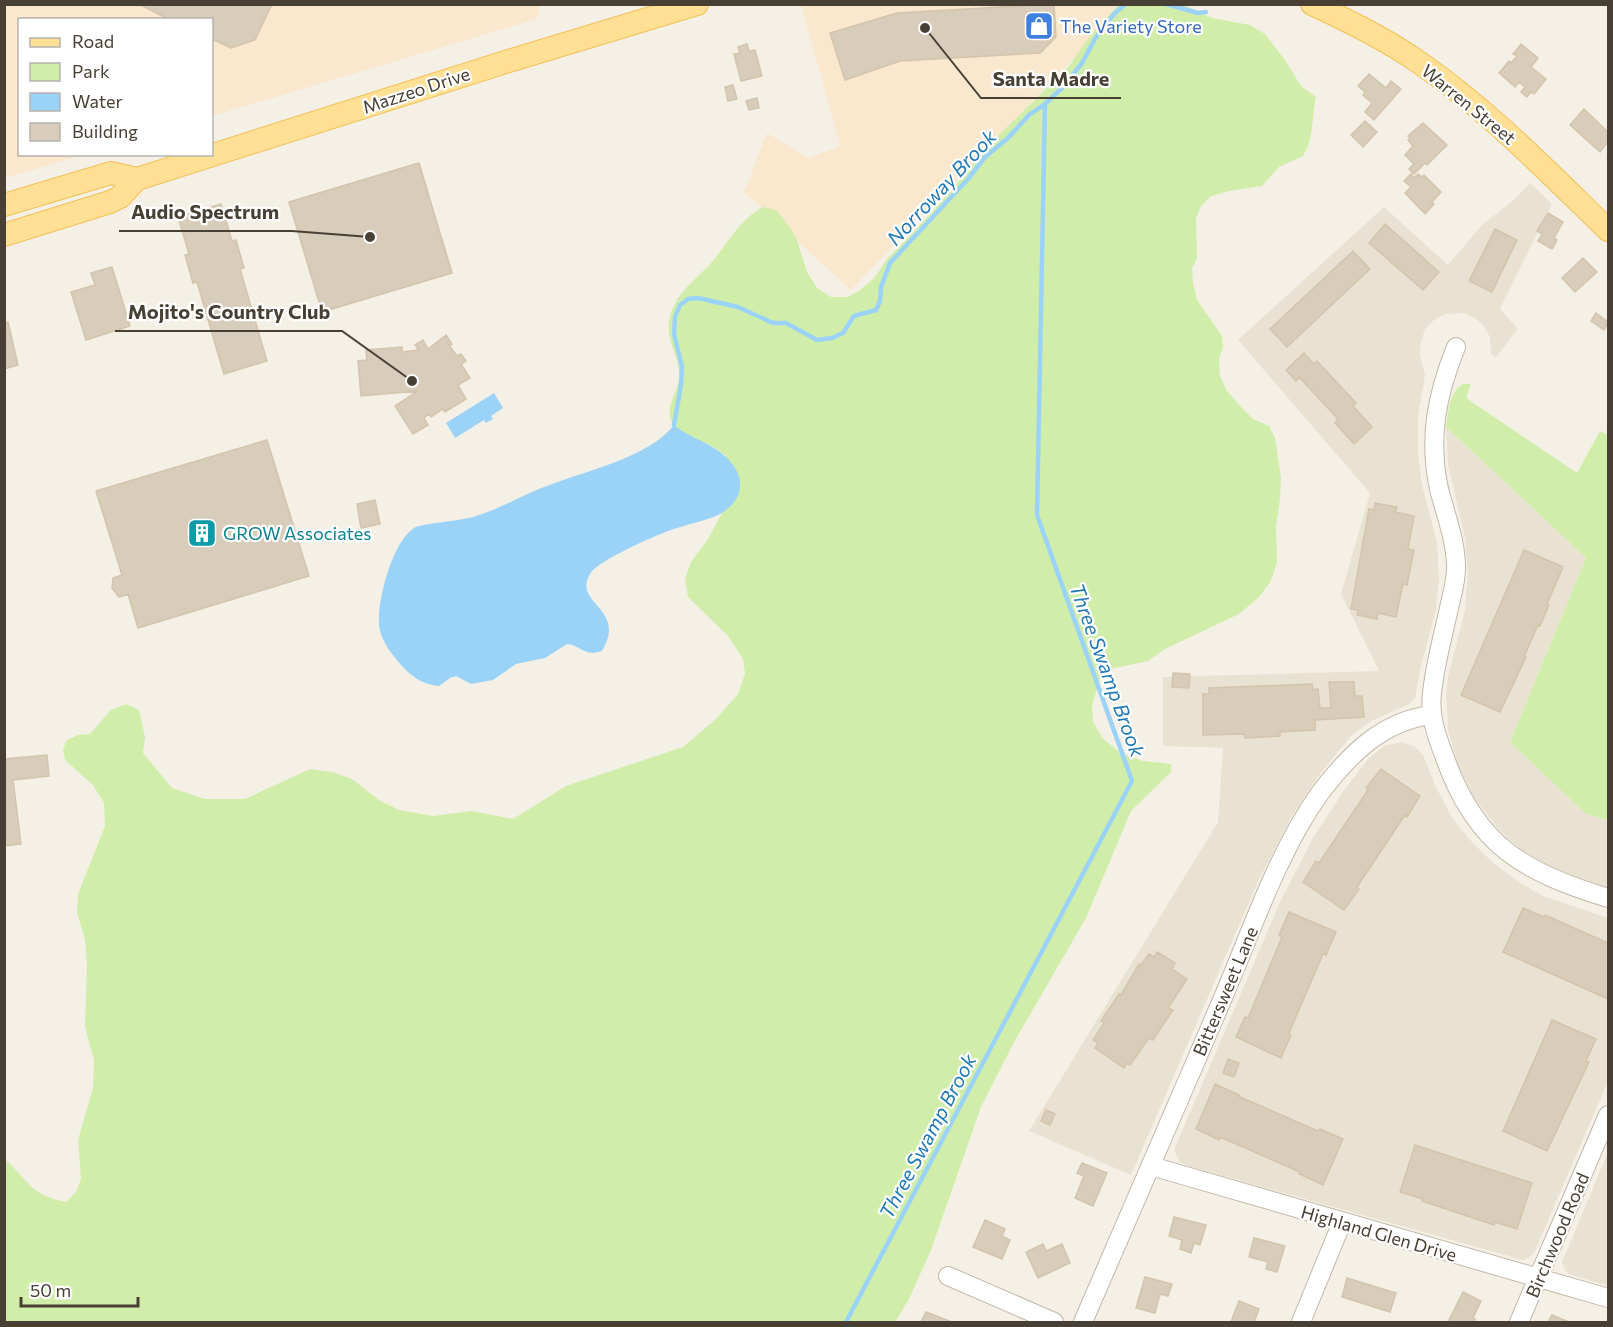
<svg xmlns="http://www.w3.org/2000/svg" width="1613" height="1327" font-family="Commissioner,sans-serif">
<rect width="100%" height="100%" fill="#f5f0e6"/>
<!-- residential -->
<path fill="#e9e2d3" d="M 1530,183 L 1552,204 L 1500,309 L 1518,329 L 1496,357 L 1491,354 L 1490,337 L 1484,326 L 1475,318 L 1464,313 L 1445,314 L 1434,320 L 1425,329 L 1421,342 L 1420,355 L 1425,375 L 1418,417 L 1418,451 L 1422,485 L 1437,542 L 1439,580 L 1436,610 L 1421,666 L 1415,698 L 1408,705 L 1371,721 L 1350,737 L 1320,774 L 1292,816 L 1260,877 L 1131,1175 L 1029,1131 L 1218,822 L 1223,748 L 1163,746 L 1163,677 L 1379,671 L 1341,594 L 1370,493 L 1238,340 L 1384,207 L 1448,265 L 1482,225 L 1515,199 Z
M 1446,427 L 1586,558 L 1510,742 L 1586,814 L 1608,820 L 1608,888 L 1556,870 L 1525,852 L 1510,840 L 1497,827 L 1475,799 L 1458,766 L 1448,730 L 1446,695 L 1448,677 L 1465,610 L 1468,573 L 1465,537 L 1448,465 Z
M 1402,742 L 1414,746 L 1423,755 L 1436,787 L 1451,816 L 1469,839 L 1491,861 L 1516,880 L 1543,896 L 1608,918 L 1608,1081 L 1534,1253 L 1528,1258 L 1523,1260 L 1187,1166 L 1180,1162 L 1174,1150 L 1280,902 L 1314,836 L 1345,789 L 1369,758 L 1384,746 Z
M 1608,1152 L 1608,1286 L 1569,1274 L 1565,1270 L 1562,1262 Z"/>
<!-- commercial -->
<path fill="#f9e7ce" d="M 5,5 L 540,5 L 537,19 L 212,116 L 212,20 L 20,20 L 20,154 L 83,155 L 5,178 Z
M 801,5 L 1125,5 L 851,290 L 744,192 L 767,133 L 809,158 L 840,146 Z"/>
<!-- green -->
<path fill="#d0eeaa" d="M 1118,5 L 1184,5 L 1212,18 L 1250,25 L 1265,34 L 1285,60 L 1301,86 L 1316,97 C 1311,120 1315,135 1303,156 L 1279,167 L 1262,186 L 1229,191 L 1211,196 L 1201,206 L 1196,218 L 1197,258 L 1192,268 L 1193,283 L 1197,300 L 1222,336 L 1223,347 L 1219,359 L 1220,376 L 1227,391 L 1240,406 L 1253,419 L 1269,426 L 1275,438 L 1281,478 L 1280,499 L 1276,526 L 1277,562 L 1271,581 L 1259,597 L 1239,614 L 1165,649 L 1148,661 L 1110,669 L 1100,679 L 1092,705 L 1093,722 L 1103,739 L 1121,753 L 1143,761 L 1171,764 L 1171,772 L 1131,811 L 1086,918 L 1013,1044 L 981,1107 L 931,1250 L 909,1299 L 895,1322 L 5,1322 L 4,1158 C 29,1181 30,1195 66,1202 L 76,1192 L 81,1179 L 78,1140 L 93,1088 L 94,1060 L 85,1027 L 87,964 L 85,939 L 77,913 L 78,894 L 105,826 L 104,803 L 93,785 L 65,760 L 63,749 L 67,740 L 78,735 L 90,734 L 111,710 L 126,704 L 139,710 L 145,737 L 143,753 L 172,788 L 205,799 L 245,799 L 310,769 L 332,772 L 352,779 L 379,800 L 399,810 L 433,816 L 472,811 L 513,819 L 566,786 L 683,747 L 716,719 L 738,694 L 745,674 L 743,659 L 728,636 L 688,597 L 685,579 L 691,562 L 708,539 L 722,513 L 739,493 C 736,483 734,466 727,458 C 714,440 680,442 671,420 C 665,406 679,391 679,376 C 680,358 666,341 669,322 C 673,294 694,282 711,263 C 728,243 739,220 763,207 L 776,210 L 785,221 L 796,237 L 807,272 L 817,288 L 831,297 L 848,297 L 859,291 L 874,278 L 887,259 L 933,211 L 988,146 L 1069,66 L 1090,36 Z
M 1463,384 L 1471,384 L 1466,398 L 1577,473 L 1600,431 L 1608,435 L 1608,528 L 1607,533 L 1608,534 L 1608,820 L 1586,814 L 1510,742 L 1586,558 L 1446,427 C 1449,412 1448,393 1463,384 Z"/>
<!-- water -->
<path fill="#9bd3f8" d="M 494,393 L 503,408 L 491,416 L 493,419 L 486,423 L 484,420 L 455,438 L 446,423 Z
M 674,425 C 691,439 713,443 728,459 C 746,477 744,499 722,513 C 710,520 688,524 674,529 C 658,534 597,561 590,574 C 572,604 628,608 602,651 C 584,657 582,646 567,644 L 545,658 L 516,664 L 493,680 L 471,684 L 456,676 L 450,678 L 439,686 C 415,684 403,668 389,650 C 384,642 380,634 379,625 C 377,601 392,542 414,528 C 422,523 463,521 476,516 C 502,508 526,493 552,484 C 589,470 649,457 674,425 Z"/>
<g fill="none" stroke-linecap="round" stroke-linejoin="round">
<!-- stream -->
<path stroke="#9bd3f8" stroke-width="4.5" d="M 1166,4 L 1198,13 L 1206,12
M 674,425 L 681,385 L 682,367 L 674,334 L 675,317 L 680,305 L 688,299 L 698,298 L 738,307 L 773,323 L 786,323 L 817,340 L 832,338 L 843,333 L 854,316 L 876,310 L 880,301 L 881,287 L 890,263 L 968,179 L 985,157 L 1008,138 L 1029,115 L 1045,104 L 1064,86 L 1082,63 L 1095,39 L 1103,27 L 1116,12 L 1126,4
M 846,1322 L 1132,781 L 1037,515 L 1045,104"/>
</g>
<!-- building -->
<path fill="#d8ccba" stroke="#d3c4ac" stroke-width="1.5" d="M 139,4 L 272,4 L 255,40 L 231,48 L 212,39 L 212,20 L 170,20 Z
M 1054,4 L 1056,37 L 1040,53 L 900,61 L 845,80 L 830,33 L 897,13 Z
M 747,44 L 749,51 L 755,50 L 762,76 L 741,81 L 734,54 L 740,53 L 738,47 Z
M 1521,44 L 1538,58 L 1531,67 L 1546,79 L 1534,94 L 1531,92 L 1527,97 L 1521,92 L 1525,87 L 1519,82 L 1515,87 L 1499,73 L 1509,61 L 1511,63 L 1517,56 L 1513,54 Z
M 1369,74 L 1386,88 L 1391,81 L 1401,89 L 1374,120 L 1365,112 L 1372,103 L 1363,95 L 1365,92 L 1358,86 Z
M 733,85 L 737,99 L 728,101 L 725,87 Z
M 757,98 L 759,108 L 749,110 L 746,101 Z
M 1584,109 L 1608,132 L 1608,142 L 1600,152 L 1570,125 Z
M 1365,121 L 1377,132 L 1363,147 L 1351,135 Z
M 1423,123 L 1447,145 L 1427,165 L 1425,163 L 1414,174 L 1409,169 L 1414,164 L 1405,155 L 1413,146 L 1408,140 L 1410,138 L 1408,136 Z
M 419,163 L 452,273 L 322,312 L 289,202 Z
M 1411,174 L 1414,178 L 1418,174 L 1422,177 L 1424,175 L 1441,192 L 1432,202 L 1434,204 L 1425,214 L 1405,193 L 1411,187 L 1404,181 Z
M 221,204 L 232,241 L 236,240 L 244,268 L 240,269 L 267,361 L 224,374 L 197,282 L 193,283 L 185,255 L 189,254 L 178,217 Z
M 1548,213 L 1563,222 L 1554,238 L 1557,240 L 1552,249 L 1538,241 L 1542,234 L 1537,231 Z
M 1385,224 L 1439,272 L 1423,290 L 1369,243 Z
M 1495,229 L 1517,240 L 1492,292 L 1469,281 Z
M 1353,251 L 1370,269 L 1287,347 L 1270,329 Z
M 1583,258 L 1597,272 L 1575,292 L 1562,278 Z
M 112,267 L 130,326 L 86,340 L 71,292 L 95,285 L 91,273 Z
M 1596,313 L 1608,322 L 1604,330 L 1591,321 Z
M 8,322 L 18,365 L 4,369 L 4,323 Z
M 446,335 L 452,344 L 449,345 L 457,356 L 461,354 L 466,361 L 461,364 L 470,378 L 458,385 L 466,399 L 445,412 L 443,409 L 431,417 L 429,414 L 424,418 L 428,425 L 413,434 L 395,406 L 418,391 L 361,396 L 358,361 L 367,360 L 366,350 L 402,347 L 402,352 L 419,350 L 415,345 L 423,340 L 428,349 Z
M 1304,353 L 1314,364 L 1317,361 L 1356,403 L 1353,406 L 1372,427 L 1354,444 L 1335,423 L 1338,419 L 1299,377 L 1296,381 L 1286,370 Z
M 267,440 L 309,576 L 138,628 L 128,594 L 119,597 L 112,588 L 113,578 L 122,575 L 96,491 Z
M 375,500 L 380,524 L 361,528 L 357,504 Z
M 1375,503 L 1397,507 L 1395,512 L 1414,516 L 1408,549 L 1414,550 L 1407,585 L 1403,584 L 1396,617 L 1378,613 L 1377,619 L 1357,615 L 1358,610 L 1351,609 L 1369,509 L 1374,510 Z
M 1524,550 L 1563,567 L 1547,604 L 1549,605 L 1540,626 L 1538,625 L 1524,657 L 1526,657 L 1500,712 L 1461,695 Z
M 1173,673 L 1190,674 L 1189,688 L 1172,687 Z
M 1329,682 L 1354,682 L 1355,696 L 1362,696 L 1364,717 L 1315,720 L 1315,730 L 1280,732 L 1280,736 L 1245,738 L 1244,734 L 1203,735 L 1203,694 L 1209,694 L 1209,688 L 1312,684 L 1313,690 L 1318,689 L 1320,708 L 1331,708 Z
M 47,755 L 49,776 L 13,780 L 21,844 L 4,846 L 4,759 Z
M 1381,769 L 1420,796 L 1407,817 L 1405,815 L 1357,887 L 1359,889 L 1344,910 L 1303,882 L 1316,861 L 1319,863 L 1368,790 L 1366,788 Z
M 1523,908 L 1544,917 L 1545,915 L 1608,943 L 1608,999 L 1503,952 Z
M 1289,912 L 1336,932 L 1326,955 L 1323,954 L 1289,1033 L 1291,1035 L 1281,1058 L 1236,1037 L 1245,1017 L 1248,1018 L 1282,937 L 1279,935 Z
M 1157,952 L 1175,963 L 1172,969 L 1187,979 L 1168,1008 L 1173,1010 L 1153,1040 L 1149,1038 L 1130,1065 L 1127,1063 L 1124,1068 L 1095,1048 L 1098,1043 L 1093,1040 L 1104,1023 L 1101,1021 L 1119,994 L 1121,995 L 1139,964 L 1141,965 L 1149,954 L 1154,957 Z
M 1552,1020 L 1596,1039 L 1586,1061 L 1589,1062 L 1547,1151 L 1503,1131 Z
M 1228,1059 L 1239,1063 L 1234,1077 L 1223,1073 Z
M 1215,1084 L 1239,1095 L 1238,1096 L 1318,1131 L 1320,1129 L 1343,1139 L 1323,1185 L 1299,1174 L 1300,1172 L 1220,1137 L 1219,1140 L 1196,1129 Z
M 1046,1110 L 1055,1114 L 1050,1125 L 1041,1121 Z
M 1415,1145 L 1532,1183 L 1517,1229 L 1495,1222 L 1494,1225 L 1422,1201 L 1423,1199 L 1400,1192 Z
M 1082,1163 L 1107,1173 L 1093,1206 L 1075,1198 L 1084,1176 L 1077,1173 Z
M 1174,1217 L 1206,1225 L 1200,1245 L 1194,1243 L 1191,1253 L 1180,1249 L 1182,1240 L 1169,1236 Z
M 985,1220 L 1005,1229 L 1002,1236 L 1010,1240 L 1002,1259 L 973,1247 Z
M 1254,1238 L 1285,1246 L 1277,1272 L 1266,1269 L 1268,1262 L 1249,1257 Z
M 1043,1244 L 1046,1251 L 1062,1244 L 1070,1263 L 1038,1278 L 1026,1252 Z
M 1145,1277 L 1172,1284 L 1168,1296 L 1160,1294 L 1155,1313 L 1136,1308 Z
M 1347,1278 L 1396,1293 L 1390,1312 L 1342,1297 Z
M 1463,1292 L 1481,1301 L 1473,1318 L 1475,1319 L 1474,1322 L 1448,1322 Z
M 1239,1301 L 1259,1309 L 1254,1322 L 1231,1322 Z
M 926,1312 L 952,1322 L 921,1322 Z
M 1552,1315 L 1569,1322 L 1548,1322 Z"/>
<g fill="none" stroke-linecap="round" stroke-linejoin="round">
<!-- minor casing -->
<g stroke="#c1b8a7" stroke-width="20">
<path id="minor" d="M 1456,347 C 1437,394 1428,438 1439,489 C 1445,513 1455,538 1456,564 C 1457,579 1452,594 1449,608 C 1443,636 1435,664 1432,693 C 1429,716 1437,737 1445,758 C 1476,846 1524,872 1608,898
M 1151,1166 L 1608,1298
M 948,1276 L 1054,1322
M 1083,1322 C 1130,1213 1178,1103 1225,993 C 1253,927 1278,852 1320,793 C 1349,755 1382,721 1431,715
M 1301,1322 L 1342,1222
M 1519,1322 L 1608,1115"/>
</g>
<!-- major casing -->
<g stroke="#f1c157" stroke-width="24">
<path id="major" d="M 1312,4 C 1349,21 1386,39 1420,63 C 1489,111 1548,172 1608,230
M 4,205 L 111,173 L 137,179
M 4,235 L 110,202 L 120,197 L 137,179 L 512,60 L 697,4"/>
</g>
<!-- minor -->
<use href="#minor" stroke="#fff" stroke-width="18"/>
<!-- major -->
<use href="#major" stroke="#ffe094" stroke-width="22"/>
</g>
<!-- icons -->
<defs>
<g id="shop-square" transform="scale(1.5)"><rect x="-9" y="-9" width="18" height="18" rx="4" fill="#3f7fe0" stroke="#fff"/><path d="M-5-2.5h2.3a2.7 3.5 0 0 1 5.4 0H5L5.5 6h-11ZM-1.5-2.5h3a1.5 2.3 0 0 0-3 0Z" fill="#fff"/></g>
<g id="building-square" transform="scale(1.5)"><rect x="-9" y="-9" width="18" height="18" rx="4" fill="#0f9aa8" stroke="#fff"/><path d="M-4-6H4V6H1V3H-1V6H-4ZM-2.5-4.3h1.7v1.8h-1.7ZM.8-4.3h1.7v1.8H.8ZM-2.5-1h1.7V.8h-1.7ZM.8-1h1.7V.8H.8Z" fill="#fff"/></g>
</defs>
<g fill-rule="evenodd">
<use href="#shop-square" x="1039" y="26"/>
<use href="#building-square" x="202" y="533"/>
</g>
<g text-anchor="middle" dominant-baseline="central" stroke-width="4.5" stroke-linejoin="round" paint-order="stroke">
<!-- shop labels -->
<g font-size="18" fill="#366cbe" stroke="#fff" text-anchor="start">
<text x="1060" y="26">The Variety Store</text>
</g>
<!-- street labels -->
<g font-size="18" fill="#484034" stroke="#fff">
<text transform="translate(416 90) rotate(-18)">Mazzeo Drive</text>
<text transform="translate(1469 104) rotate(39)">Warren Street</text>
<text transform="translate(1225 991) rotate(-67)">Bittersweet Lane</text>
<text transform="translate(1379 1233) rotate(16)">Highland Glen Drive</text>
<text transform="translate(1557 1235) rotate(-67)">Birchwood Road</text>
</g>
<!-- culture labels -->
<g font-size="18" fill="#0d838f" stroke="#fff" text-anchor="start">
<text x="223" y="533">GROW Associates</text>
</g>
<!-- water labels -->
<g font-size="20" font-style="italic" fill="#2079b7" stroke="#fff">
<text transform="translate(941 187) rotate(-47)">Norroway Brook</text>
<text transform="translate(1108 670) rotate(70)">Three Swamp Brook</text>
<text transform="translate(927 1136) rotate(-62)">Three Swamp Brook</text>
</g>
</g>
<!-- callouts -->
<path fill="none" stroke="#484034" stroke-width="2" d="M925 28L981 98H1121M370 237L292 231H119M412 381L342 331H115"/>
<g fill="#484034" stroke="#fff" stroke-width="2">
<circle cx="925" cy="28" r="6"/>
<circle cx="370" cy="237" r="6"/>
<circle cx="412" cy="381" r="6"/>
</g>
<g font-size="20" text-anchor="middle" font-weight="bold" fill="#484034" stroke="#fff" stroke-width="4.5" stroke-linejoin="round" paint-order="stroke">
<text x="1051" y="86">Santa Madre</text>
<text x="205" y="219">Audio Spectrum</text>
<text x="229" y="319">Mojito's Country Club</text>
</g>
<!-- border -->
<rect width="1613" height="1327" fill="none" stroke="#484034" stroke-width="12"/>
<!-- legend -->
<rect x="18" y="18" width="195" height="138" fill="#ffffff" stroke="#b6b3ae" stroke-width="1.5"/>
<rect x="30" y="38" width="30" height="9" fill="#ffe094" stroke="#b6b3ae" stroke-width="1.5"/>
<text x="72" y="48" font-size="18" fill="#484034">Road</text>
<rect x="30" y="63" width="30" height="18" fill="#d0eeaa" stroke="#b6b3ae" stroke-width="1.5"/>
<text x="72" y="78" font-size="18" fill="#484034">Park</text>
<rect x="30" y="93" width="30" height="18" fill="#9bd3f8" stroke="#b6b3ae" stroke-width="1.5"/>
<text x="72" y="108" font-size="18" fill="#484034">Water</text>
<rect x="30" y="123" width="30" height="18" fill="#d8ccba" stroke="#b6b3ae" stroke-width="1.5"/>
<text x="72" y="138" font-size="18" fill="#484034">Building</text>
<!-- scale -->
<path d="M21 1297v9h117v-9" fill="none" stroke="#484034" stroke-width="3"/>
<text x="30" y="1297" font-size="18" fill="#484034" stroke="#ffffff" stroke-width="4.5" paint-order="stroke">50 m</text>
</svg>
